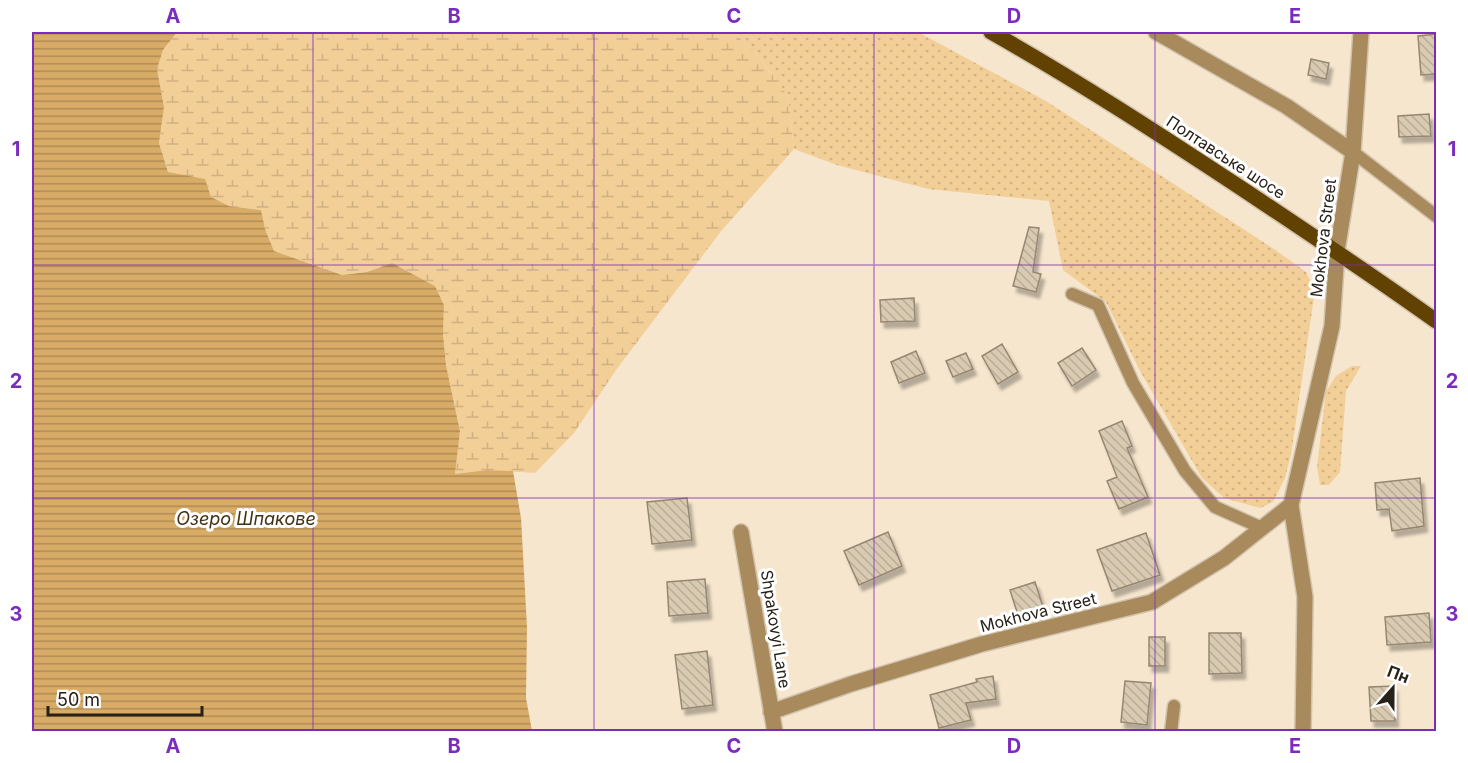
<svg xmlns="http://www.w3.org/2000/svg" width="1468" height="763" font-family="Inter,sans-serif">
<defs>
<pattern id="grass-dots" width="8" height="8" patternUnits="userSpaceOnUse" patternTransform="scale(1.5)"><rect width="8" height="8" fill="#f3cf98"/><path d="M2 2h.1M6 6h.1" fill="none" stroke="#d0b182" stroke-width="1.8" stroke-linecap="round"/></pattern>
<pattern id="wetland-marsh" width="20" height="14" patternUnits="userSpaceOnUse" patternTransform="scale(1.5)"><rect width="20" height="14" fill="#f3cf98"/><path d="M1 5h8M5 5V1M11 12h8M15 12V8" fill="none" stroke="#d0b182"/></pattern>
<pattern id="water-rules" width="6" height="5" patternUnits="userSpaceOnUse" patternTransform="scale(1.5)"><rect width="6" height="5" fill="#d8ac67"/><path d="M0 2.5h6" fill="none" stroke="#af8c54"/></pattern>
<pattern id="building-back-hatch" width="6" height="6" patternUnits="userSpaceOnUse" patternTransform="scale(1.5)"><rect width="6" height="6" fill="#d9cab2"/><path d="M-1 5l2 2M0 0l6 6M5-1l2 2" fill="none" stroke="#baad98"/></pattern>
<filter id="shadow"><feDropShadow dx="3.5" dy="6" stdDeviation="1.5" flood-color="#0004"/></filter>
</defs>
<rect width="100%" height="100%" fill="#f6e6ce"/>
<!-- grass -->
<path fill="url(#grass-dots)" d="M 733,32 L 918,32 L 1046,101 L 1274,249 L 1306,272 L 1315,290 L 1291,455 L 1285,478 L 1273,502 L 1260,508 L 1224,498 L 1202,478 L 1140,371 L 1106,302 L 1063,270 L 1049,201 L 928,189 L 837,165 L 794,149 L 788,96 L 755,52 Z
M 1352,366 L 1361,366 L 1346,391 L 1340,472 L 1329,485 L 1320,485 L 1317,467 L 1326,391 L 1336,376 Z"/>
<!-- wetland -->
<path fill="url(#wetland-marsh)" d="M 177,32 L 733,32 L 755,52 L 788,96 L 794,149 L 722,230 L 616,370 L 574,433 L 535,473 L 487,470 L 455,474 L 460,430 L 446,365 L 443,334 L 444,305 L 435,286 L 392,263 L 367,272 L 342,275 L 274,251 L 265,229 L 260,210 L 229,206 L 210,197 L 186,177 L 168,172 L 159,143 L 164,107 L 157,69 L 163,50 Z"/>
<!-- water -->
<path fill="url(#water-rules)" d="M 32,32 L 177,32 L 163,50 L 157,69 L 164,107 L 159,143 L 168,172 L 205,179 L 211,197 L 229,206 L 261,210 L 265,229 L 274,251 L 342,275 L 367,272 L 392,263 L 435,286 L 444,305 L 443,334 L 446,365 L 460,431 L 455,474 L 487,470 L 513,471 L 521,518 L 527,627 L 526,698 L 532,731 L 32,731 Z"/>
<!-- building -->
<path fill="url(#building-back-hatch)" stroke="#968772" stroke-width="1.5" filter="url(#shadow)" d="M 1437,34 L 1437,74 L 1421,75 L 1418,36 Z
M 1311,59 L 1329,63 L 1326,79 L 1308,75 Z
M 1429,114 L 1431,136 L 1399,137 L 1398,116 Z
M 1029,227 L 1039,228 L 1033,272 L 1041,274 L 1036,292 L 1013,286 Z
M 914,298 L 915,321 L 881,322 L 880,300 Z
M 1002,344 L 1018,372 L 998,384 L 982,356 Z
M 1082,348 L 1096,370 L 1072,386 L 1058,363 Z
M 916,351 L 925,373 L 899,383 L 891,362 Z
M 966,353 L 973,369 L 953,377 L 946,361 Z
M 1122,421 L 1132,446 L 1127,448 L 1148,497 L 1119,509 L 1107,481 L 1117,477 L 1099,431 Z
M 1420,478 L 1424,526 L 1392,531 L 1389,509 L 1377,510 L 1375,483 Z
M 687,498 L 692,540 L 652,544 L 647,502 Z
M 888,532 L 902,566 L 859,585 L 844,551 Z
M 1146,533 L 1160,575 L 1112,591 L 1097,550 Z
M 705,579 L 708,613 L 669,616 L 667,582 Z
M 1035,582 L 1043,607 L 1018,615 L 1010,590 Z
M 1429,613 L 1431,642 L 1387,645 L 1385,617 Z
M 1209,633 L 1241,633 L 1242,673 L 1209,674 Z
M 1149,637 L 1165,637 L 1165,666 L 1149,666 Z
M 707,651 L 713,705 L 682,709 L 675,655 Z
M 993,676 L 996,699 L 966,703 L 971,720 L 939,728 L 930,695 L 977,682 L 976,679 Z
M 1125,681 L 1151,683 L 1147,725 L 1121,722 Z
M 1394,686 L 1395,721 L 1371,721 L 1369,687 Z"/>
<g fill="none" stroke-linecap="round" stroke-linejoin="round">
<!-- service casing -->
<g stroke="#d1c3ad" stroke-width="15">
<path id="service" d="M 1353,152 L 1436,216
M 1072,294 L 1098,305 L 1133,383 L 1185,471 L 1215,507 L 1262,528
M 1171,732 L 1174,706"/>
</g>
<!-- minor casing -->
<g stroke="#d1c3ad" stroke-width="18">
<path id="minor" d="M 1156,32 L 1286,106 L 1353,152
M 741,532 L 775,732
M 771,712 L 851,684 L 982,644 L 1152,602 L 1224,558 L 1291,505
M 1303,732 L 1305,597 L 1291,505 L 1332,326 L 1337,251 L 1353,152 L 1361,32"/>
</g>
<!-- primary casing -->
<g stroke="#d1c3ad" stroke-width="18">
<path id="primary" d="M 991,32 C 1076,80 1159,134 1241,188 C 1307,232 1372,275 1436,321"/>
</g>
<!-- service -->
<use href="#service" stroke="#a88a5c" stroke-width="12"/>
<!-- minor -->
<use href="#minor" stroke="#a88a5c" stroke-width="15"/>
<!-- primary -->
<use href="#primary" stroke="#614203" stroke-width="15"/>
</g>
<!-- grid -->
<path fill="none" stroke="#7b2cbf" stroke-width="1.5" stroke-opacity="0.55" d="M 313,32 L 313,732M 594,32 L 594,732M 874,32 L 874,732M 1155,32 L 1155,732M 32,265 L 1436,265M 32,498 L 1436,498"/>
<g text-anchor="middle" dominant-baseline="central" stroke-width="6" stroke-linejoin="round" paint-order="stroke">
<!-- street labels -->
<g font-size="16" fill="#272119" stroke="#fff">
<text transform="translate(1226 157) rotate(33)">Полтавське шосе</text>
<text transform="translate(1323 238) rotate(-83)">Mokhova Street</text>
<text transform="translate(1038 612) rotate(-14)">Mokhova Street</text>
<text transform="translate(776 629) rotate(81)">Shpakovyi Lane</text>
</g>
<!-- water labels -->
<g font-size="18" font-style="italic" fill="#443112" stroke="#fff">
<text x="246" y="518">Озеро Шпакове</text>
</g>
</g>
<!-- border -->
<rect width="1468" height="763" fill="none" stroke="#ffffff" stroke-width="66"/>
<!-- north arrow -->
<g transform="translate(1393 688) rotate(21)" stroke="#ffffff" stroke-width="4.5" paint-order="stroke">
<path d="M0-4.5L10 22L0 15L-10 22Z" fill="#272119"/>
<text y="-9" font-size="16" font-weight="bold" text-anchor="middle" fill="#272119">Пн</text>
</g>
<!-- scale -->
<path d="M48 706v9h154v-9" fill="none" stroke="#272119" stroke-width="3"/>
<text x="57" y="706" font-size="18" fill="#272119" stroke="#ffffff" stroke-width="4.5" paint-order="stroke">50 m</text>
<rect x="33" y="33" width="1402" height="697" fill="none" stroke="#7b2cbf" stroke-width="2"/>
<g font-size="20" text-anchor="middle" font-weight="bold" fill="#7b2cbf">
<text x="173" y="23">A</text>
<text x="454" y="23">B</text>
<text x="734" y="23">C</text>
<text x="1014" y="23">D</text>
<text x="1295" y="23">E</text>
<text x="16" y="156">1</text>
<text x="1452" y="156">1</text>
<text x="16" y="388">2</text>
<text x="1452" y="388">2</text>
<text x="16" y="621">3</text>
<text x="1452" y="621">3</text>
<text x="173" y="753">A</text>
<text x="454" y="753">B</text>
<text x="734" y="753">C</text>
<text x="1014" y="753">D</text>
<text x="1295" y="753">E</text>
</g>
</svg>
